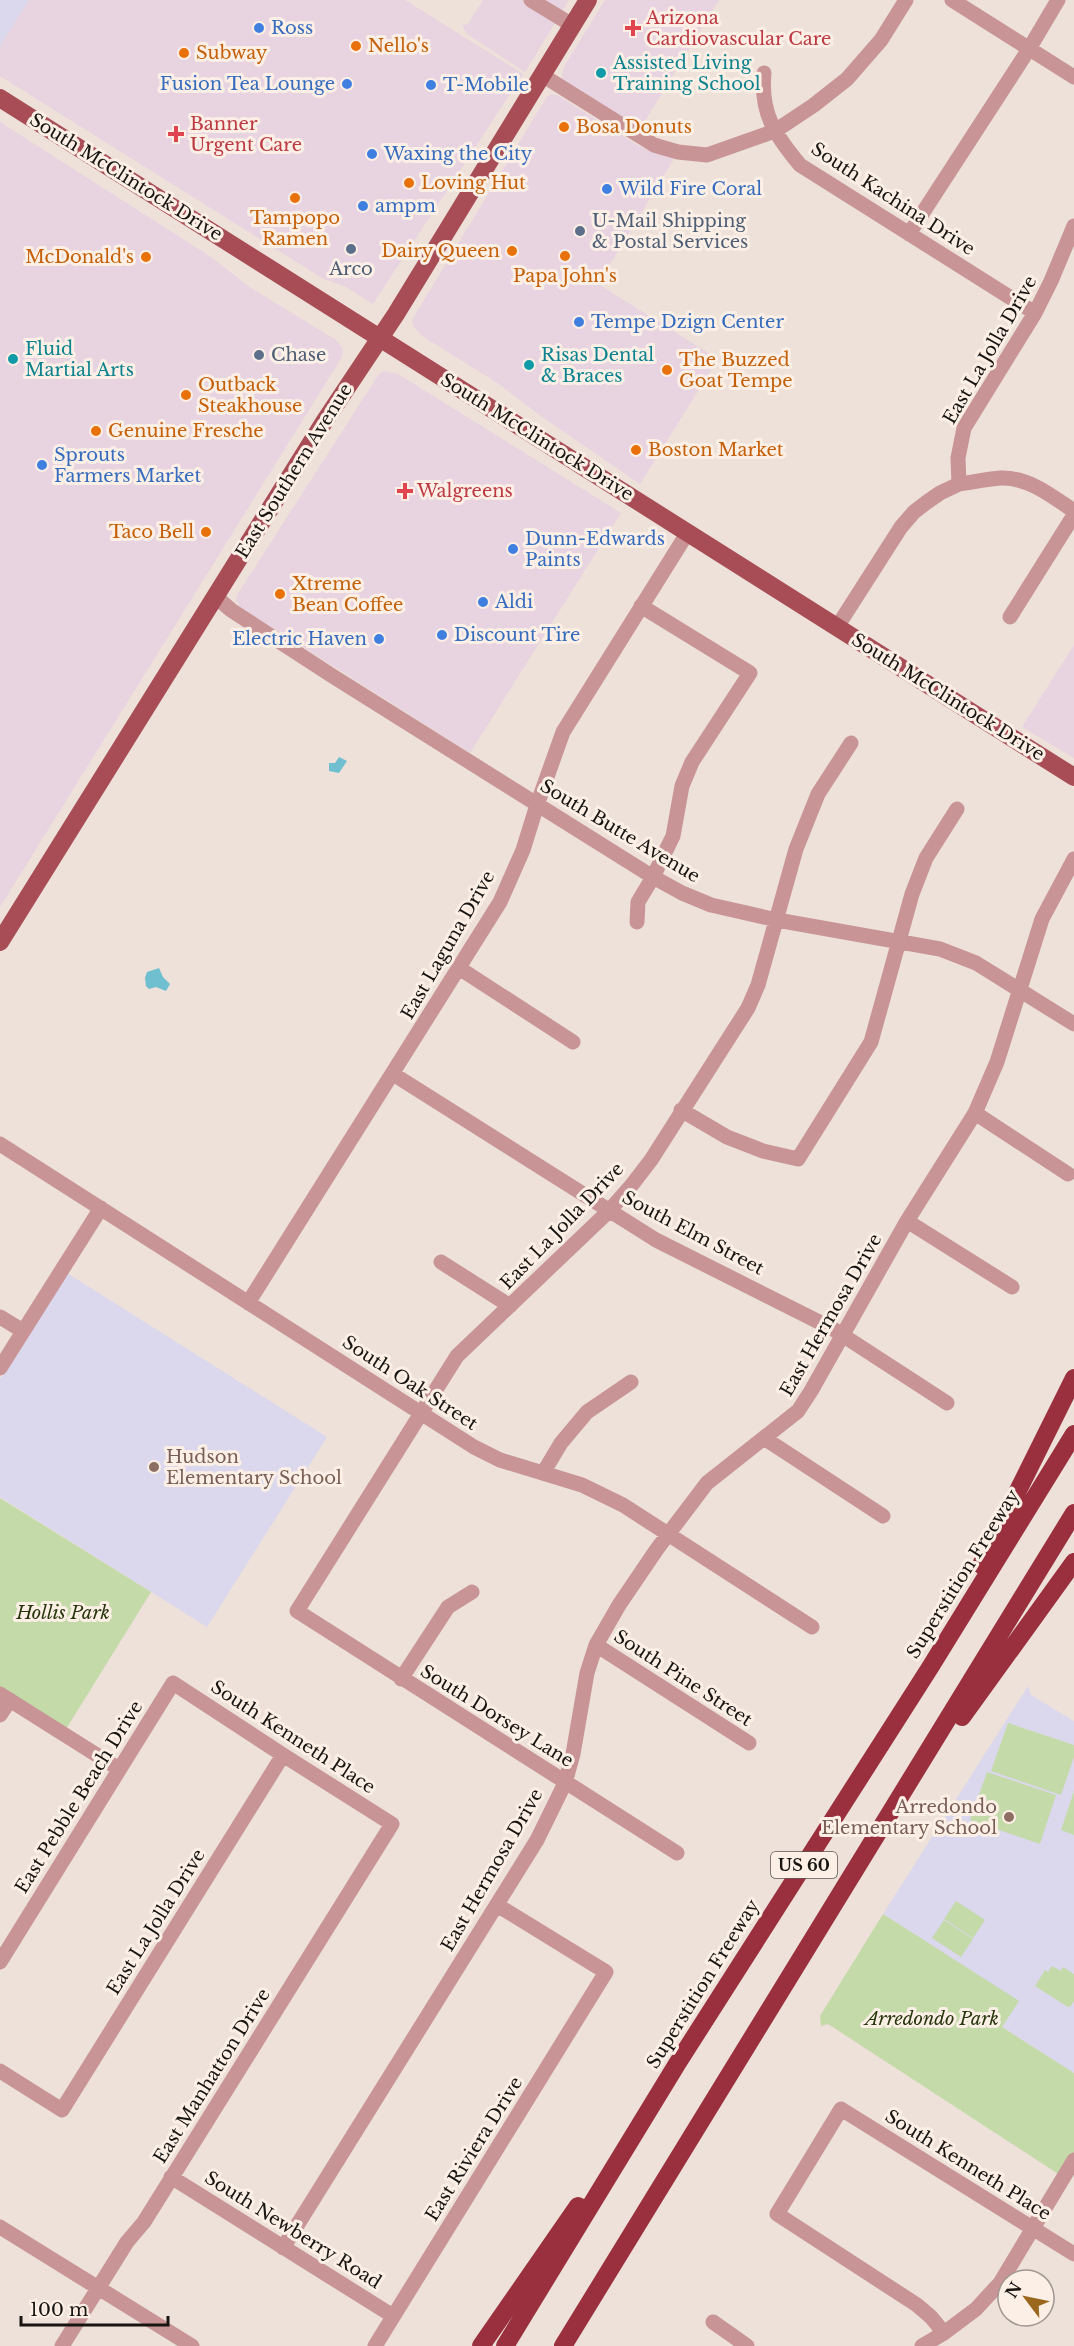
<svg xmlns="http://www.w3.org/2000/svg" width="1074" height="2346" font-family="'Libre Baskerville',serif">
<rect width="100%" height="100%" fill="#ede1d9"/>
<!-- commercial -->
<path fill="#e8d3e1" d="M 29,0 L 405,0 L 523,74 L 373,304 L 346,287 L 322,278 L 0,76 L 0,46 Z
M 483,0 L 569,0 L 525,72 L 467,34 L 462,25 L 468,24 Z
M 605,0 L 719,0 L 640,129 L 565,83 L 562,79 L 562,73 L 565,65 Z
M 551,94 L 557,95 L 639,146 L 674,159 L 598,284 L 718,359 L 640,484 L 545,419 L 496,382 L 422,336 L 413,326 L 412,320 L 546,98 Z
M 0,122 L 211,257 L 248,286 L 336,340 L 343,349 L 342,357 L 0,907 Z
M 384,371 L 398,374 L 621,513 L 470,753 L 240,607 L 236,600 L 237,595 L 379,374 Z
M 1074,645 L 1074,758 L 1022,727 Z"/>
<!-- education -->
<path fill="#dbd7ec" d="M 0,0 L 29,0 L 0,46 Z
M 67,1273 L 327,1437 L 207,1627 L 0,1497 L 0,1379 Z
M 1028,1686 L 1031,1695 L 1074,1721 L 1074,2073 L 1002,2027 L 1018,2001 L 883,1914 Z"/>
<!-- green -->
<path fill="#c4daa9" d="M 0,1498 L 151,1592 L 63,1734 L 0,1694 Z
M 1008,1723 L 1074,1745 L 1074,1757 L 1061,1795 L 991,1771 Z
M 987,1772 L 1056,1795 L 1040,1844 L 970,1820 Z
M 1074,1791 L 1074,1835 L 1061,1830 Z
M 956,1901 L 985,1920 L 973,1938 L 944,1919 Z
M 883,1914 L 1019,2001 L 1002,2027 L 1074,2073 L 1074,2160 L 1063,2177 L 828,2024 L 821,2026 L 820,2016 Z
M 944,1920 L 973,1939 L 961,1957 L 932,1938 Z
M 1052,1966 L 1061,1971 L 1063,1967 L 1074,1974 L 1074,2001 L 1071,2006 L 1068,2007 L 1035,1986 L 1045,1970 L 1048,1972 Z"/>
<!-- water -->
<path fill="#70bfd0" d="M 339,757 L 347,761 L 339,773 L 329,771 L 329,763 L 335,763 Z
M 159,968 L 163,977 L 170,984 L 166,991 L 156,987 L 149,989 L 146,986 L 145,978 L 147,972 Z"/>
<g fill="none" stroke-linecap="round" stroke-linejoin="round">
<!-- minor -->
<path stroke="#c89496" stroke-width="15" d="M 531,0 L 572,25
M 952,0 L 1074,77
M 764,73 C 760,113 775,135 800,165 L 1035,313
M 542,75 L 654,145 L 678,152 L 707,155 L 775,131 L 814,105 L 847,79 L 881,40 L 906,0
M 909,234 L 1029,49 L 1058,0
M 959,484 C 973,482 987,479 1001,478 C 1029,477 1053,497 1074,511
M 215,596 L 231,610 L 334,677 L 653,877 L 682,893 L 711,905 L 777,920 L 940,949 L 976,963 L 1074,1024
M 1010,617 L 1074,515
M 837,627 L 901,527 L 914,512 L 927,502 L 940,493 L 959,484 L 958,458 L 964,428 L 1035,313 L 1051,281 L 1074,226
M 637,922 L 638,902 L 653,877 L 673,836 L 682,786 L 692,762 L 750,673 L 641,606
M 459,968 L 573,1042
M 393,1074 L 656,1240 L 833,1329 L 947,1403
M 681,1110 L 727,1137 L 763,1151 L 798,1159 L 871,1042 L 912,894 L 926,858 L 957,809
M 975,1113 L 1068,1174
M 0,1144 L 474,1447 L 500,1460 L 582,1485 L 623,1505 L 812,1627
M 907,1221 L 1012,1287
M 441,1262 L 510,1306
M 248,1303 L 500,902 L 523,850 L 537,805 L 563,732 L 688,532
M 0,1317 L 23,1331
M 0,1368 L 101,1208
M 764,1438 L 883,1516
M 543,1473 L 561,1443 L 587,1412 L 631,1382
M 596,1645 L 749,1743
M 401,1679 L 448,1607 L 472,1592
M 0,1694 L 119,1769
M 0,1715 L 10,1700
M 677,1853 L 297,1611 L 457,1356 L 609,1211 L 631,1186 L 651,1160 L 748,1008 L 758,985 L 796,849 L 818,794 L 851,743
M 0,1962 L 173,1683 L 283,1755 L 392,1824 L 144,2222 L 127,2242 L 62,2346
M 0,2071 L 62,2110 L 283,1755
M 171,2177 L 393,2316
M 0,2227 L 192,2346
M 283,2248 L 537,1840 L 565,1783 L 573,1754 L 587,1673 L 596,1645 L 619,1605 L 657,1549 L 707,1483 L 798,1411 L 811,1391 L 907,1221 L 975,1113 L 997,1062 L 1042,919 L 1074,859
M 713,2322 L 747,2346
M 944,2333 L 931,2317 L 917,2305 L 777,2214 L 841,2109 L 1074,2254
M 375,2346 L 606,1972 L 497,1905
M 922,2346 L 944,2333 L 976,2309 L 1000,2283 L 1074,2160"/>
<!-- major -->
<path stroke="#a84d55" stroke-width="18" d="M 0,98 L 1074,777
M 0,942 L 324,422 L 396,314 L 588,0"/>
<!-- highway -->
<path stroke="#9a2f3e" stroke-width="18" d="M 981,1565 L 1074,1378
M 962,1717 L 1074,1562
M 481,2346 L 578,2206
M 505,2346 L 677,2064 L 931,1666 L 1074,1434
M 563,2346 L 1074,1513"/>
</g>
<!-- markers -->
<g fill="#3f7fe0" stroke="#fbefe6" stroke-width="2">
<circle cx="259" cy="28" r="6"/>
<circle cx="347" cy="84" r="6"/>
<circle cx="431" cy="85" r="6"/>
<circle cx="372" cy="154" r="6"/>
<circle cx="607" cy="189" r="6"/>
<circle cx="363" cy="206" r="6"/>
<circle cx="579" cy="322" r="6"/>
<circle cx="42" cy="465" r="6"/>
<circle cx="513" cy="549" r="6"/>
<circle cx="483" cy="602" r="6"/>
<circle cx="442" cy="635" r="6"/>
<circle cx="379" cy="639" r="6"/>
</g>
<g fill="#e0444e" stroke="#fbefe6" stroke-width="2">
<path d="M630 19h6v6h6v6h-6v6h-6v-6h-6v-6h6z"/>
<path d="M173 125h6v6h6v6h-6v6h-6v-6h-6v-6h6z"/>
<path d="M402 482h6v6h6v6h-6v6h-6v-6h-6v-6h6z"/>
</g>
<g fill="#e8710a" stroke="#fbefe6" stroke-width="2">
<circle cx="356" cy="46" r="6"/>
<circle cx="184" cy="53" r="6"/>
<circle cx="564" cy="127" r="6"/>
<circle cx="409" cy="183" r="6"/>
<circle cx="295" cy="198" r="6"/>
<circle cx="512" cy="251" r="6"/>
<circle cx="565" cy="256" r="6"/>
<circle cx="146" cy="257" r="6"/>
<circle cx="667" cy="370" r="6"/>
<circle cx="186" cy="395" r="6"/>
<circle cx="96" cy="431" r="6"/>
<circle cx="636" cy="450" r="6"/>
<circle cx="206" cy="532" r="6"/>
<circle cx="280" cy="594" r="6"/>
</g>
<g fill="#0f9aa8" stroke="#fbefe6" stroke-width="2">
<circle cx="601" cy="73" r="6"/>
<circle cx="13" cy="359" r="6"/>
<circle cx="529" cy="365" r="6"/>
</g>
<g fill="#5c6f8a" stroke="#fbefe6" stroke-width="2">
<circle cx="580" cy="231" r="6"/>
<circle cx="351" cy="249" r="6"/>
<circle cx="259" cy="355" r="6"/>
</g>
<g fill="#8d6e63" stroke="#fbefe6" stroke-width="2">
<circle cx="154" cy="1467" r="6"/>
<circle cx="1009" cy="1817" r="6"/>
</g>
<g text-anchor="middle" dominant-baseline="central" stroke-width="6" stroke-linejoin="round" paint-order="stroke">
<!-- shield labels -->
<rect fill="#fbefe6" stroke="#5c5651" stroke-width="1.5" x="771" y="1852" width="66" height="26" rx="4.5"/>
<g font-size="16" font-weight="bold" fill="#181411">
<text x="804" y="1865">US 60</text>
</g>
<!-- health labels -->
<g font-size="18" fill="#be3a42" stroke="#fbefe6" text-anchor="start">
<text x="646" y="18">Arizona<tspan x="646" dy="21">Cardiovascular Care</tspan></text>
<text x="190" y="124">Banner<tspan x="190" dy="21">Urgent Care</tspan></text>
<text x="417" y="491">Walgreens</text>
</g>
<!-- shop labels -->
<g font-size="18" fill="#366cbe" stroke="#fbefe6" text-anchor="start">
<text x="271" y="28">Ross</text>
<text x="335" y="84" text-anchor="end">Fusion Tea Lounge</text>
<text x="443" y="85">T-Mobile</text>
<text x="384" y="154">Waxing the City</text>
<text x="619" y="189">Wild Fire Coral</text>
<text x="375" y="206">ampm</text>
<text x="591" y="322">Tempe Dzign Center</text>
<text x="54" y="455">Sprouts<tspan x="54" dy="21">Farmers Market</tspan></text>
<text x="525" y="539">Dunn-Edwards<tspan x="525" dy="21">Paints</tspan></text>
<text x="495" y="602">Aldi</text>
<text x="454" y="635">Discount Tire</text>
<text x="367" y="639" text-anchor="end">Electric Haven</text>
</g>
<!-- food labels -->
<g font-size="18" fill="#c56008" stroke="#fbefe6" text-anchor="start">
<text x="368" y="46">Nello's</text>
<text x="196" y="53">Subway</text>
<text x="576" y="127">Bosa Donuts</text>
<text x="421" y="183">Loving Hut</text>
<text x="295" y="218" text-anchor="middle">Tampopo<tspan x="295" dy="21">Ramen</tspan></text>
<text x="500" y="251" text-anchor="end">Dairy Queen</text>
<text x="134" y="257" text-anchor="end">McDonald's</text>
<text x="565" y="276" text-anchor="middle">Papa John's</text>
<text x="679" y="360">The Buzzed<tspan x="679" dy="21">Goat Tempe</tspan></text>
<text x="198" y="385">Outback<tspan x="198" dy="21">Steakhouse</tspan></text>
<text x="108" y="431">Genuine Fresche</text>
<text x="648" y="450">Boston Market</text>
<text x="194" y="532" text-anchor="end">Taco Bell</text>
<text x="292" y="584">Xtreme<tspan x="292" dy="21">Bean Coffee</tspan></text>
</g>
<!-- culture labels -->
<g font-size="18" fill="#0d838f" stroke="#fbefe6" text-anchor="start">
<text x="613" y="63">Assisted Living<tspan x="613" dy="21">Training School</tspan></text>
<text x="25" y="349">Fluid<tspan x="25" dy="21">Martial Arts</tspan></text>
<text x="541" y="355">Risas Dental<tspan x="541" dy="21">&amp; Braces</tspan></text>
</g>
<!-- street labels -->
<g font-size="18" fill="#181411" stroke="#fbefe6">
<text transform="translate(126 177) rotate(32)">South McClintock Drive</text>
<text transform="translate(893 199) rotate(33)">South Kachina Drive</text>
<text transform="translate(990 350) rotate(-60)">East La Jolla Drive</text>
<text transform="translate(537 437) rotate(32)">South McClintock Drive</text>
<text transform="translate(294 471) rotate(-58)">East Southern Avenue</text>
<text transform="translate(948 697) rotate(32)">South McClintock Drive</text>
<text transform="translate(620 831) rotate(31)">South Butte Avenue</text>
<text transform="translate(448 945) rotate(-60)">East Laguna Drive</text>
<text transform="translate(562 1226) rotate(-46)">East La Jolla Drive</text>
<text transform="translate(693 1233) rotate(28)">South Elm Street</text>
<text transform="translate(831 1315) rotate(-60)">East Hermosa Drive</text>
<text transform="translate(410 1383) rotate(33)">South Oak Street</text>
<text transform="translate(963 1574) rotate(-58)">Superstition Freeway</text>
<text transform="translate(683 1678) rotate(33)">South Pine Street</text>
<text transform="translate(497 1716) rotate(32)">South Dorsey Lane</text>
<text transform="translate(293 1737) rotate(33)">South Kenneth Place</text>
<text transform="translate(79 1797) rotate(-58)">East Pebble Beach Drive</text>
<text transform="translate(492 1870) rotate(-60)">East Hermosa Drive</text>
<text transform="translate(156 1922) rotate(-58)">East La Jolla Drive</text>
<text transform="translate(703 1984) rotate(-58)">Superstition Freeway</text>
<text transform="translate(212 2076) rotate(-58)">East Manhatton Drive</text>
<text transform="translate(474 2149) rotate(-58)">East Riviera Drive</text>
<text transform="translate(968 2165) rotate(32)">South Kenneth Place</text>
<text transform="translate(293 2230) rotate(32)">South Newberry Road</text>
</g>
<!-- service labels -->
<g font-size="18" fill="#4e5e75" stroke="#fbefe6" text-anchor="start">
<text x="592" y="221">U-Mail Shipping<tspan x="592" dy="21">&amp; Postal Services</tspan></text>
<text x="351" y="269" text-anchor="middle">Arco</text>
<text x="271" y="355">Chase</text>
</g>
<!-- education labels -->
<g font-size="18" fill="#785e54" stroke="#fbefe6" text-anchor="start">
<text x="166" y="1457">Hudson<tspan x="166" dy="21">Elementary School</tspan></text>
<text x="997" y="1807" text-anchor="end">Arredondo<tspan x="997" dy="21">Elementary School</tspan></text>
</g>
<!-- park labels -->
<g font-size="18" font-style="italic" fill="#27360c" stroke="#fbefe6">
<text x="63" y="1613">Hollis Park</text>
<text x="932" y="2019">Arredondo Park</text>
</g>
</g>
<!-- north arrow -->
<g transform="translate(1026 2298) rotate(302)"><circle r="28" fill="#fbefe6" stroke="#a09791" stroke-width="1.5"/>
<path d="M0-4.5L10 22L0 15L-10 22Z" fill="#9a671c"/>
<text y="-9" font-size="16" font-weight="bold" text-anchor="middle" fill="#181411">N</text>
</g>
<!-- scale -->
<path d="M21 2316v9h147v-9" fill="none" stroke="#181411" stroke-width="3"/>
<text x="30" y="2316" font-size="18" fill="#181411" stroke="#fbefe6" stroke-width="4.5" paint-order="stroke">100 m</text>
</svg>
